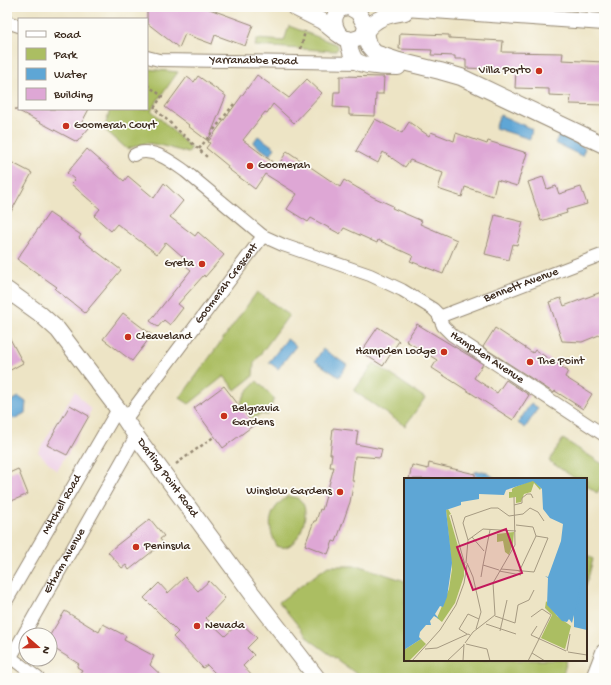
<svg xmlns="http://www.w3.org/2000/svg" width="611" height="685" font-family="'Gochi Hand',sans-serif">
<rect width="100%" height="100%" fill="#fdfcf7"/>
<filter id="ink" filterUnits="userSpaceOnUse"><feTurbulence type="fractalNoise" baseFrequency=".025" numOctaves="2"/><feDisplacementMap in="SourceGraphic" scale="8" xChannelSelector="R" yChannelSelector="G"/><feConvolveMatrix kernelMatrix="1 2 1 2 8 2 1 2 1" color-interpolation-filters="sRGB"/></filter>
<filter id="wash" filterUnits="userSpaceOnUse"><feTurbulence type="fractalNoise" baseFrequency=".012" numOctaves="4" result="noise"/><feDisplacementMap in="SourceGraphic" scale="16" xChannelSelector="R" yChannelSelector="G"/><feGaussianBlur stdDeviation="0.9" result="paint"/><feColorMatrix in="noise" values="0 0 0 0 0 0 0 0 0 0 0 0 0 0 0 0 0 1.4 0 .05"/><feComposite in="paint" operator="in"/></filter>
<g filter="url(#wash)">
<rect width="100%" height="100%" fill="#ede4c5"/>
<!-- built -->
<path fill="#eed0e7" d="M 75,391 L 91,410 L 57,471 L 38,452 Z"/>
<!-- green -->
<path fill="#abbe62" stroke="#737440" d="M 289,26 L 336,44 L 338,45 L 338,49 L 334,51 L 255,46 L 257,39 L 284,41 Z
M 147,69 L 178,72 L 151,110 L 191,148 L 188,153 L 160,145 L 146,143 L 127,149 L 103,128 L 106,123 L 110,109 L 147,109 Z
M 257,292 L 289,315 L 254,363 L 253,376 L 235,390 L 224,376 L 189,404 L 180,398 Z
M 374,363 L 425,398 L 405,426 L 354,391 Z
M 257,381 L 274,398 L 268,415 L 260,414 L 253,419 L 241,402 L 247,391 Z
M 563,439 L 604,465 L 604,482 L 597,493 L 586,485 L 586,479 L 576,479 L 549,461 Z
M 288,496 C 290,497 295,497 297,498 C 314,506 301,543 286,547 C 283,548 280,547 277,546 C 266,526 268,510 288,496 Z
M 586,555 L 593,559 L 586,586 Z
M 328,566 L 360,566 L 405,581 L 405,660 L 567,660 L 562,678 L 362,678 L 309,639 L 279,602 Z"/>
<!-- water -->
<path fill="#5ea6d5" stroke="#4c687a" d="M 500,115 L 532,129 L 530,139 L 495,128 Z
M 559,135 L 585,148 L 582,156 L 555,143 Z
M 258,136 L 275,148 L 270,155 L 253,143 Z
M 287,339 L 296,346 L 278,369 L 269,362 Z
M 323,349 L 347,365 L 339,377 L 315,361 Z
M 19,397 L 26,402 L 25,413 L 14,419 L 8,415 L 7,403 Z
M 531,403 L 538,408 L 525,428 L 518,423 Z
M 483,471 L 489,474 L 496,479 L 470,479 L 475,472 Z"/>
<g id="blocks">
<!-- building -->
<path fill="#dea7d5" d="M 147,7 L 204,7 L 253,25 L 245,46 L 215,35 L 212,44 L 185,34 L 179,48 L 147,23 Z
M 400,33 L 449,35 L 449,38 L 503,41 L 502,52 L 563,53 L 562,60 L 604,62 L 604,105 L 570,104 L 571,96 L 549,95 L 549,89 L 515,88 L 516,70 L 466,68 L 466,59 L 455,59 L 455,56 L 431,55 L 432,50 L 399,49 Z
M 257,75 L 289,98 L 307,79 L 322,93 L 294,123 L 273,104 L 267,113 L 265,112 L 243,140 L 278,166 L 287,151 L 340,187 L 344,180 L 373,197 L 393,206 L 392,208 L 422,221 L 420,224 L 457,240 L 443,274 L 410,261 L 413,256 L 378,240 L 377,243 L 344,228 L 340,234 L 311,218 L 308,222 L 287,209 L 297,194 L 265,174 L 255,189 L 227,168 L 228,166 L 206,148 L 210,143 L 208,142 Z
M 198,76 L 226,96 L 208,141 L 188,126 L 189,125 L 165,107 L 187,77 L 194,82 Z
M 340,76 L 384,77 L 383,94 L 376,94 L 375,116 L 349,115 L 349,108 L 333,107 L 334,92 L 340,92 Z
M 15,109 L 89,109 L 81,124 L 89,128 L 77,142 Z
M 375,119 L 402,133 L 409,122 L 429,136 L 431,132 L 454,141 L 456,133 L 487,144 L 488,141 L 527,153 L 517,186 L 497,180 L 493,196 L 465,187 L 462,197 L 438,189 L 443,173 L 410,160 L 405,167 L 383,152 L 378,163 L 356,151 Z
M 87,149 L 124,181 L 128,176 L 154,198 L 164,183 L 183,201 L 170,217 L 195,236 L 198,232 L 224,255 L 205,277 L 204,275 L 178,304 L 183,308 L 170,325 L 164,320 L 158,327 L 150,321 L 191,270 L 186,266 L 190,263 L 166,242 L 157,254 L 117,224 L 111,231 L 94,216 L 100,209 L 71,184 L 75,180 L 67,173 Z
M 7,160 L 32,173 L 7,219 Z
M 543,177 L 547,189 L 556,186 L 559,194 L 581,187 L 587,204 L 566,210 L 567,213 L 541,221 L 528,182 Z
M 49,213 L 81,235 L 79,238 L 121,270 L 85,313 L 55,289 L 57,287 L 17,259 Z
M 495,215 L 523,222 L 517,245 L 513,244 L 509,260 L 485,254 Z
M 604,291 L 604,333 L 582,342 L 562,341 L 549,302 L 561,298 L 564,306 Z
M 123,313 L 152,335 L 132,361 L 103,339 Z
M 417,324 L 483,364 L 474,378 L 497,393 L 506,380 L 529,395 L 513,420 L 432,368 L 437,360 L 406,341 Z
M 378,327 L 399,341 L 383,366 L 361,352 Z
M 495,328 L 533,353 L 535,350 L 568,371 L 565,377 L 592,394 L 583,409 L 555,391 L 554,393 L 483,347 Z
M 7,333 L 23,363 L 7,372 Z
M 224,386 L 254,425 L 223,448 L 194,408 Z
M 70,405 L 89,416 L 67,455 L 47,445 Z
M 333,428 L 358,431 L 356,444 L 382,449 L 380,458 L 355,456 L 352,481 L 354,481 L 350,502 L 336,542 L 333,541 L 328,554 L 305,545 L 314,521 L 316,521 L 320,509 L 322,510 L 334,467 L 330,467 L 332,454 L 330,454 Z
M 429,463 L 475,474 L 475,479 L 409,479 L 412,465 L 428,469 Z
M 18,469 L 28,494 L 7,503 L 7,474 Z
M 150,519 L 164,536 L 160,539 L 163,543 L 129,570 L 126,565 L 122,568 L 108,552 Z
M 185,577 L 198,591 L 209,581 L 225,598 L 206,618 L 225,636 L 240,622 L 257,638 L 247,648 L 254,655 L 243,666 L 254,678 L 220,678 L 207,665 L 203,668 L 173,637 L 178,632 L 144,598 L 159,583 L 168,593 Z
M 65,611 L 99,632 L 103,624 L 126,636 L 124,640 L 154,656 L 150,665 L 164,678 L 90,678 L 80,673 L 82,670 L 77,667 L 79,664 L 50,646 L 50,635 Z"/>
</g>
</g>
<g filter="url(#ink)">
<use href="#blocks" fill-opacity="0" stroke="#948772" stroke-width="1"/>
<g fill="none" stroke-linecap="round" stroke-linejoin="round">
<!-- minor casing -->
<g stroke="#948772" stroke-width="14">
<g id="minor">
<path d="M 7,22 L 19,26"/>
<path id="s1" d="M 147,57 L 159,60 L 361,63"/>
<path id="s2" d="M 263,236 L 283,245 L 370,275 L 402,290 L 433,309 L 438,314 L 443,326 L 452,335 L 604,435"/>
<path id="s3" d="M 439,317 L 604,254"/>
<path id="s4" d="M 125,420 L 263,236 L 185,171 C 172,162 150,145 134,155"/>
<path id="s5" d="M 7,600 L 118,409"/>
<path d="M 10,657 L 38,678"/>
<path id="s6" d="M 7,664 L 136,436"/>
</g>
</g>
<!-- tertiary casing -->
<g stroke="#948772" stroke-width="18">
<g id="tertiary">
<path d="M 294,7 L 322,21 L 338,34"/>
<path d="M 349,7 L 358,12 L 366,26 L 364,35 C 337,55 321,7 349,7 Z"/>
<path d="M 391,7 L 604,22"/>
<path d="M 366,31 C 376,17 390,14 405,12"/>
<path d="M 365,33 L 368,45 L 375,53 L 399,61 L 440,71 L 461,77 L 604,145"/>
<path d="M 348,39 C 349,46 351,55 355,60 C 362,67 388,67 398,67"/>
<path id="s7" d="M 7,290 L 39,313 L 58,330 L 118,409 L 136,436 L 253,595 L 317,678"/>
<path d="M 594,678 L 604,652"/>
</g>
</g>
<!-- path -->
<path stroke="#948772" stroke-width="2.5" stroke-dasharray="3 3" stroke-linecap="butt" d="M 301,49 L 305,31
M 147,85 L 162,96 L 154,108 L 207,157
M 199,149 L 234,104
M 176,464 L 215,436"/>
<!-- minor -->
<use href="#minor" stroke="#fff" stroke-width="12"/>
<!-- tertiary -->
<use href="#tertiary" stroke="#fff" stroke-width="16"/>
</g>
</g>
<!-- markers -->
<g fill="#c8321e" stroke="#fdfcf7" stroke-width="1.5">
<circle cx="539" cy="71" r="4"/>
<circle cx="66" cy="126" r="4"/>
<circle cx="250" cy="166" r="4"/>
<circle cx="202" cy="264" r="4"/>
<circle cx="128" cy="337" r="4"/>
<circle cx="444" cy="352" r="4"/>
<circle cx="530" cy="362" r="4"/>
<circle cx="224" cy="416" r="4"/>
<circle cx="340" cy="492" r="4"/>
<circle cx="136" cy="547" r="4"/>
<circle cx="197" cy="626" r="4"/>
</g>
<g text-anchor="middle" dominant-baseline="central" stroke-width="3.5" stroke-linejoin="round" paint-order="stroke">
<!-- street labels -->
<g font-size="12" fill="#3b2a1e" stroke="#fdfcf7">
<text stroke="none"><textPath href="#s1" startOffset="107">Yarranabbe Road</textPath></text>
<text stroke="none"><textPath href="#s4" startOffset="170">Goomerah Crescent</textPath></text>
<text stroke="none"><textPath href="#s3" startOffset="88">Bennett Avenue</textPath></text>
<text stroke="none"><textPath href="#s2" startOffset="260">Hampden Avenue</textPath></text>
<text stroke="none"><textPath href="#s7" startOffset="249">Darling Point Road</textPath></text>
<text stroke="none"><textPath href="#s5" startOffset="110">Mitchell Road</textPath></text>
<text stroke="none"><textPath href="#s6" startOffset="118">Etham Avenue</textPath></text>
</g>
<!-- poi labels -->
<g font-size="12" fill="#3b2a1e" stroke="#fdfcf7" text-anchor="start">
<text x="531" y="71" text-anchor="end">Villa Porto</text>
<text x="74" y="126">Goomerah Court</text>
<text x="258" y="166">Goomerah</text>
<text x="194" y="264" text-anchor="end">Greta</text>
<text x="136" y="337">Cleaveland</text>
<text x="436" y="352" text-anchor="end">Hampden Lodge</text>
<text x="538" y="362">The Point</text>
<text x="232" y="409">Belgravia<tspan x="232" dy="14">Gardens</tspan></text>
<text x="332" y="492" text-anchor="end">Winslow Gardens</text>
<text x="144" y="547">Peninsula</text>
<text x="205" y="626">Nevada</text>
</g>
</g>
<!-- overview -->
<g transform="translate(404 478)">
<rect width="183" height="183" fill="#ede4c5"/>
<path d="M 129,2 L 137,10 L 136,12 L 130,5 L 127,14 L 120,16 L 117,24 L 112,25 L 112,19 L 105,20 L 105,14 L 108,14 L 108,18 L 108,11 L 111,9 ZM 44,31 L 47,36 L 45,37 L 60,89 L 60,98 L 51,125 L 38,144 L 33,140 L 45,111 L 48,91 L 42,32 ZM 110,54 L 109,65 L 105,77 L 101,74 L 99,63 L 93,64 L 93,56 ZM 142,123 L 153,138 L 167,148 L 161,171 L 137,160 L 148,137 L 141,130 ZM 17,161 L 22,166 L 5,183 L 0,183 L 0,172 Z" fill="#abbe62"/>
<path d="M 0,0 L 183,0 L 183,152 L 170,149 L 170,137 L 168,145 L 165,141 L 163,144 L 158,143 L 143,127 L 144,100 L 141,98 L 144,99 L 157,63 L 159,46 L 146,40 L 139,31 L 138,11 L 129,3 L 102,12 L 100,17 L 75,16 L 75,21 L 57,24 L 57,27 L 42,32 L 48,85 L 43,119 L 39,129 L 36,128 L 31,136 L 35,141 L 30,138 L 26,143 L 27,147 L 22,147 L 16,154 L 15,159 L 17,161 L 0,172 Z" fill="#5ea6d5"/>
<path fill="none" stroke="#5ea6d5" stroke-width="2" d="M 170,0 L 178,19 L 183,50M 172,132 L 183,79"/>
<path fill="none" stroke="#a69a82" stroke-width="1" d="M 110,27 L 118,25 L 118,20 L 123,16 L 127,16 L 129,20M 47,37 L 61,87M 112,47 L 129,49 L 132,58 L 115,94M 68,59 L 80,73M 64,62 L 79,51 L 112,53M 62,85 L 64,62 L 59,45 L 61,39 L 87,30 L 94,30 L 105,38 L 119,36 L 126,30 L 134,34 L 140,43M 63,85 L 69,99 L 77,134 L 72,151M 79,87 L 86,52M 97,91 L 130,94 L 144,60 L 132,58M 95,93 L 117,97M 77,99 L 79,87 L 95,92M 91,138 L 111,145 L 114,127 L 125,122 L 130,112M 82,146 L 112,156M 133,148 L 127,157 L 162,173M 96,153 L 103,122M 63,156 L 55,151 L 64,136 L 75,141M 61,165 L 69,154 L 91,137 L 89,105 L 111,67 L 110,19M 62,166 L 83,171 L 86,183M 21,171 L 33,170 L 64,156 L 66,157M 163,173 L 166,156M 164,174 L 183,177M 128,175 L 141,183M 8,183 L 36,152 L 52,127 L 60,105 L 63,87M 43,183 L 60,167M 59,183 L 60,166M 124,183 L 147,137 L 138,131 L 127,139"/>
<path fill="#c2185b" fill-opacity="0.15" stroke="#c2185b" stroke-width="2" d="M 102,51 L 118,95 L 69,112 L 53,69 Z"/>
<rect width="183" height="183" fill="none" stroke="#3b2a1e" stroke-width="2"/>
</g>
<!-- margin -->
<rect width="611" height="685" fill="none" stroke="#fdfcf7" stroke-width="24"/>
<!-- legend -->
<rect x="18" y="18" width="130" height="92" fill="#fdfcf7" stroke="#afa8a0"/>
<rect x="26" y="31" width="20" height="6" fill="#ffffff" stroke="#afa8a0"/>
<text x="54" y="38" font-size="12" fill="#3b2a1e">Road</text>
<rect x="26" y="48" width="20" height="12" fill="#abbe62" stroke="#afa8a0"/>
<text x="54" y="58" font-size="12" fill="#3b2a1e">Park</text>
<rect x="26" y="68" width="20" height="12" fill="#5ea6d5" stroke="#afa8a0"/>
<text x="54" y="78" font-size="12" fill="#3b2a1e">Water</text>
<rect x="26" y="88" width="20" height="12" fill="#dea7d5" stroke="#afa8a0"/>
<text x="54" y="98" font-size="12" fill="#3b2a1e">Building</text>
<!-- north arrow -->
<g transform="translate(38 647) rotate(110)"><circle r="19" fill="#fdfcf7" stroke="#afa8a0"/>
<path d="M0-3L7 15L0 10L-7 15Z" fill="#c8321e"/>
<text y="-6" font-size="11" font-weight="bold" text-anchor="middle" fill="#3b2a1e">N</text>
</g>
</svg>
